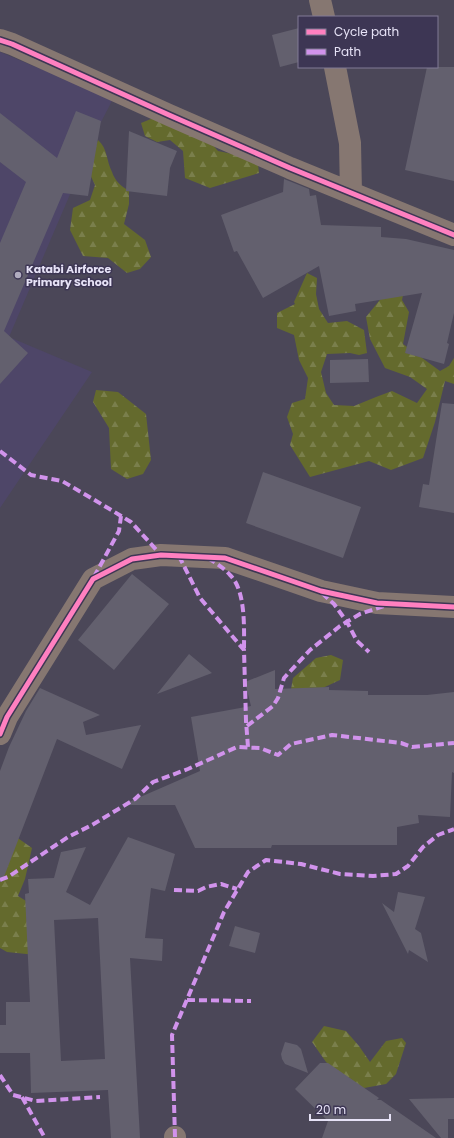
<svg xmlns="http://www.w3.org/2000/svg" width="454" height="1138" font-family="Poppins,sans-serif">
<defs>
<pattern id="forest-firs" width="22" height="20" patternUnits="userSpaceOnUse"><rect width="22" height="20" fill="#646a2d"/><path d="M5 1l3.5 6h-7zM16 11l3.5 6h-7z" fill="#7a7f4c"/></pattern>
</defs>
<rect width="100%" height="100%" fill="#4b4758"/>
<!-- built -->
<path fill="#4e4668" d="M 0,52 L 36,67 L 114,97 L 100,124 L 77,178 L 9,337 L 92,372 L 0,508 Z"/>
<!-- forest -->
<path fill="url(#forest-firs)" d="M 173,110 L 191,119 L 218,151 L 252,158 L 258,164 L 259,173 L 210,188 L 185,178 L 183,151 L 170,140 L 157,142 L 145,136 L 141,123 Z
M 98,140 C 108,149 106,160 112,172 C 115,181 121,186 129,191 L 129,204 L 124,224 L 145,240 L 151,257 L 140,269 L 127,273 L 108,258 L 83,256 L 70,230 L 73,208 L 90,200 L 95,185 L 87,168 Z
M 307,273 L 317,278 L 316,294 L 319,309 L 328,323 L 347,321 L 364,330 L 367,353 L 359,355 L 350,353 L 327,354 L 321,372 L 326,393 L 334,405 L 354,406 L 376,397 L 392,391 L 417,403 L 427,389 L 410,377 L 385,368 L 370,339 L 366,317 L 383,296 L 406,281 L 402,300 L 409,312 L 403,344 L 440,371 L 449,366 L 454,358 L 454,384 L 445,381 L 435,422 L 423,458 L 391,470 L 369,461 L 310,477 L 290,445 L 293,434 L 287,417 L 292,403 L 305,399 L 308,378 L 299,360 L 294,335 L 277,328 L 277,313 L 295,304 L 294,302 Z
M 96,390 L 118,392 L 146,414 L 151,460 L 143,474 L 127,479 L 111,469 L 109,428 L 93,402 Z
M 331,655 L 343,660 L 340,680 L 314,692 L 290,695 L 293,678 L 316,658 Z
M 0,827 L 2,827 L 32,848 L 25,879 L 18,896 L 31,904 L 36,955 L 7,952 L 0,948 Z
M 324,1026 L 346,1031 L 359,1046 L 370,1062 L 386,1041 L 402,1038 L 406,1043 L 396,1074 L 386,1084 L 364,1088 L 349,1084 L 326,1062 L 312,1042 Z"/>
<!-- building -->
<path fill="#63606e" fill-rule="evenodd" d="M 299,28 L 299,62 L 280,67 L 272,35 Z
M 427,67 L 454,67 L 454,181 L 405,170 Z
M 76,111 L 101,121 L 88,196 L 63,193 L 4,331 L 28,353 L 0,384 L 0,243 L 26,182 L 0,162 L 0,113 L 57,158 Z
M 129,131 L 177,151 L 170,168 L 167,196 L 126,191 Z
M 284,179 L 309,189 L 310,196 L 316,195 L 321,225 L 381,227 L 381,237 L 406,239 L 454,250 L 454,313 L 447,343 L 449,344 L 444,364 L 405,353 L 422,293 L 355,304 L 356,311 L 329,316 L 319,266 L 263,298 L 237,251 L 234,252 L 221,215 L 283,192 Z
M 368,359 L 369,382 L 330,383 L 330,360 Z
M 442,403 L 454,404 L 454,513 L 419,507 L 423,484 L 429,485 Z
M 263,472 L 361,507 L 343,558 L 246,523 Z
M 132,574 L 169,604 L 114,670 L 78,640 Z
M 189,654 L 212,673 L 157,694 Z
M 275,670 L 275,689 L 329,687 L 329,690 L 368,691 L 368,695 L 427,695 L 454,692 L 454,773 L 452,772 L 450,817 L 418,815 L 419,823 L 397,827 L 397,845 L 272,845 L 271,848 L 195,848 L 175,805 L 122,805 L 200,771 L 191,717 L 251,706 L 245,682 Z
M 40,688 L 100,715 L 83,722 L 86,735 L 141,725 L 122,769 L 57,739 L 2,882 L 0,882 L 0,771 L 9,747 L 26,711 Z
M 128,837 L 175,854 L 165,891 L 151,888 L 145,938 L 163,939 L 162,961 L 130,958 L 140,1138 L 111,1138 L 108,1090 L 31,1093 L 30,1053 L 0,1053 L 0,1025 L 6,1025 L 6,1002 L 30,1002 L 25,894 L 29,893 L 28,879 L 54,878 L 61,852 L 86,847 L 66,892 L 90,905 ZM 98,918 L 105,1059 L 61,1061 L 54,920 Z
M 398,892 L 425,897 L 415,929 L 421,933 L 428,962 L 409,950 L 408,954 L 382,903 L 394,912 Z
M 235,926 L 260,933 L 255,953 L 229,946 Z
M 285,1042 L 297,1045 L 301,1049 L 308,1073 L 285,1064 L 282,1059 L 281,1054 Z
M 320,1063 L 328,1063 L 379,1098 L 377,1100 L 381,1100 L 436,1138 L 322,1138 L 328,1121 L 295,1089 Z
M 454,1098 L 454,1119 L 448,1119 L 448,1138 L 441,1138 L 409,1099 Z"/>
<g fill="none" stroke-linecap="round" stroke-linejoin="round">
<!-- minor -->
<path stroke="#867771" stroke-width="22" d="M 320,0 L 324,17
M 0,40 L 12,44 L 169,115 L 290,168 L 454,235
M 335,67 L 350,143 L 351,193
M 0,734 L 7,717 L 93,579 L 132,559 L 161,555 L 225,558 L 321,591 L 377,603 L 454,607
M 175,1137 L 175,1138"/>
<!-- quiet -->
<path stroke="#d193ec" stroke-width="4" stroke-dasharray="8 4" stroke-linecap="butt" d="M 0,451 L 31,475 L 62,481 L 93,499 L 131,522 L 161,555
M 179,556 L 200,598 L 244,650 L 246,721 L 248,747
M 208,558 C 216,563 224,568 230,575 C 246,590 244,629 244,650
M 94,577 L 119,531 L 121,516
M 322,593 L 334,604 L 347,622 L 357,641 L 369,652
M 247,726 L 273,706 L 278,698 L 284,678 L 310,650 L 340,626 L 360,614 L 384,606
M 0,880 L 8,877 L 68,837 L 92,825 L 135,799 L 153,782 L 188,769 L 237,747 L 260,748 L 278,755 L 291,744 L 332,735 L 401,743 L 412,747 L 454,743
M 174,890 L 198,891 L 206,887 L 221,884 L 237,889
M 187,1000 L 251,1001
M 0,1075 L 13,1095 L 36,1101 L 100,1097
M 22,1097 L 45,1138
M 175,1137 L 172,1035 L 224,912 L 248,872 L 266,860 L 301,864 L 340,874 L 373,876 L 396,874 L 408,866 L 423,847 L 438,835 L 454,829"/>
<!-- cycleway casing -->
<g stroke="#3d3654" stroke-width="8">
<path id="cycleway" d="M 0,40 L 12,44 L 169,115 L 290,168 L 454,235
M 0,734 L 7,717 L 93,579 L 132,559 L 161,555 L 225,558 L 321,591 L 377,603 L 454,607"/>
</g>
<!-- cycleway -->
<use href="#cycleway" stroke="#ff80c0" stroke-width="5"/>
</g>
<!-- markers -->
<circle fill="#b0acbf" stroke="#3d3654" stroke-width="1.5" cx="18" cy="275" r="4"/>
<g text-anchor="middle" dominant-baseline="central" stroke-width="3" stroke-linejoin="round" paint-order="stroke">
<!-- poi labels -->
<g font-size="11" font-weight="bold" fill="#e6e2f6" stroke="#3d3654" text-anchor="start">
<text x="26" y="269">Katabi Airforce<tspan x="26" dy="13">Primary School</tspan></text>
</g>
</g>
<!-- legend -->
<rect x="298" y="16" width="140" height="52" fill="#3d3654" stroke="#817b95"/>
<rect x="306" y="29" width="20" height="6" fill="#ff80c0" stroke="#817b95"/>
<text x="334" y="36" font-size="12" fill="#e6e2f6">Cycle path</text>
<rect x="306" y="49" width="20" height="6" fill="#d193ec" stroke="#817b95"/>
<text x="334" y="56" font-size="12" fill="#e6e2f6">Path</text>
<!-- scale -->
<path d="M310 1114v6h80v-6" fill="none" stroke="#e6e2f6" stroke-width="2"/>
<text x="316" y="1114" font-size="12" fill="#e6e2f6" stroke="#3d3654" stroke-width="3" paint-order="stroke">20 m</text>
</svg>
